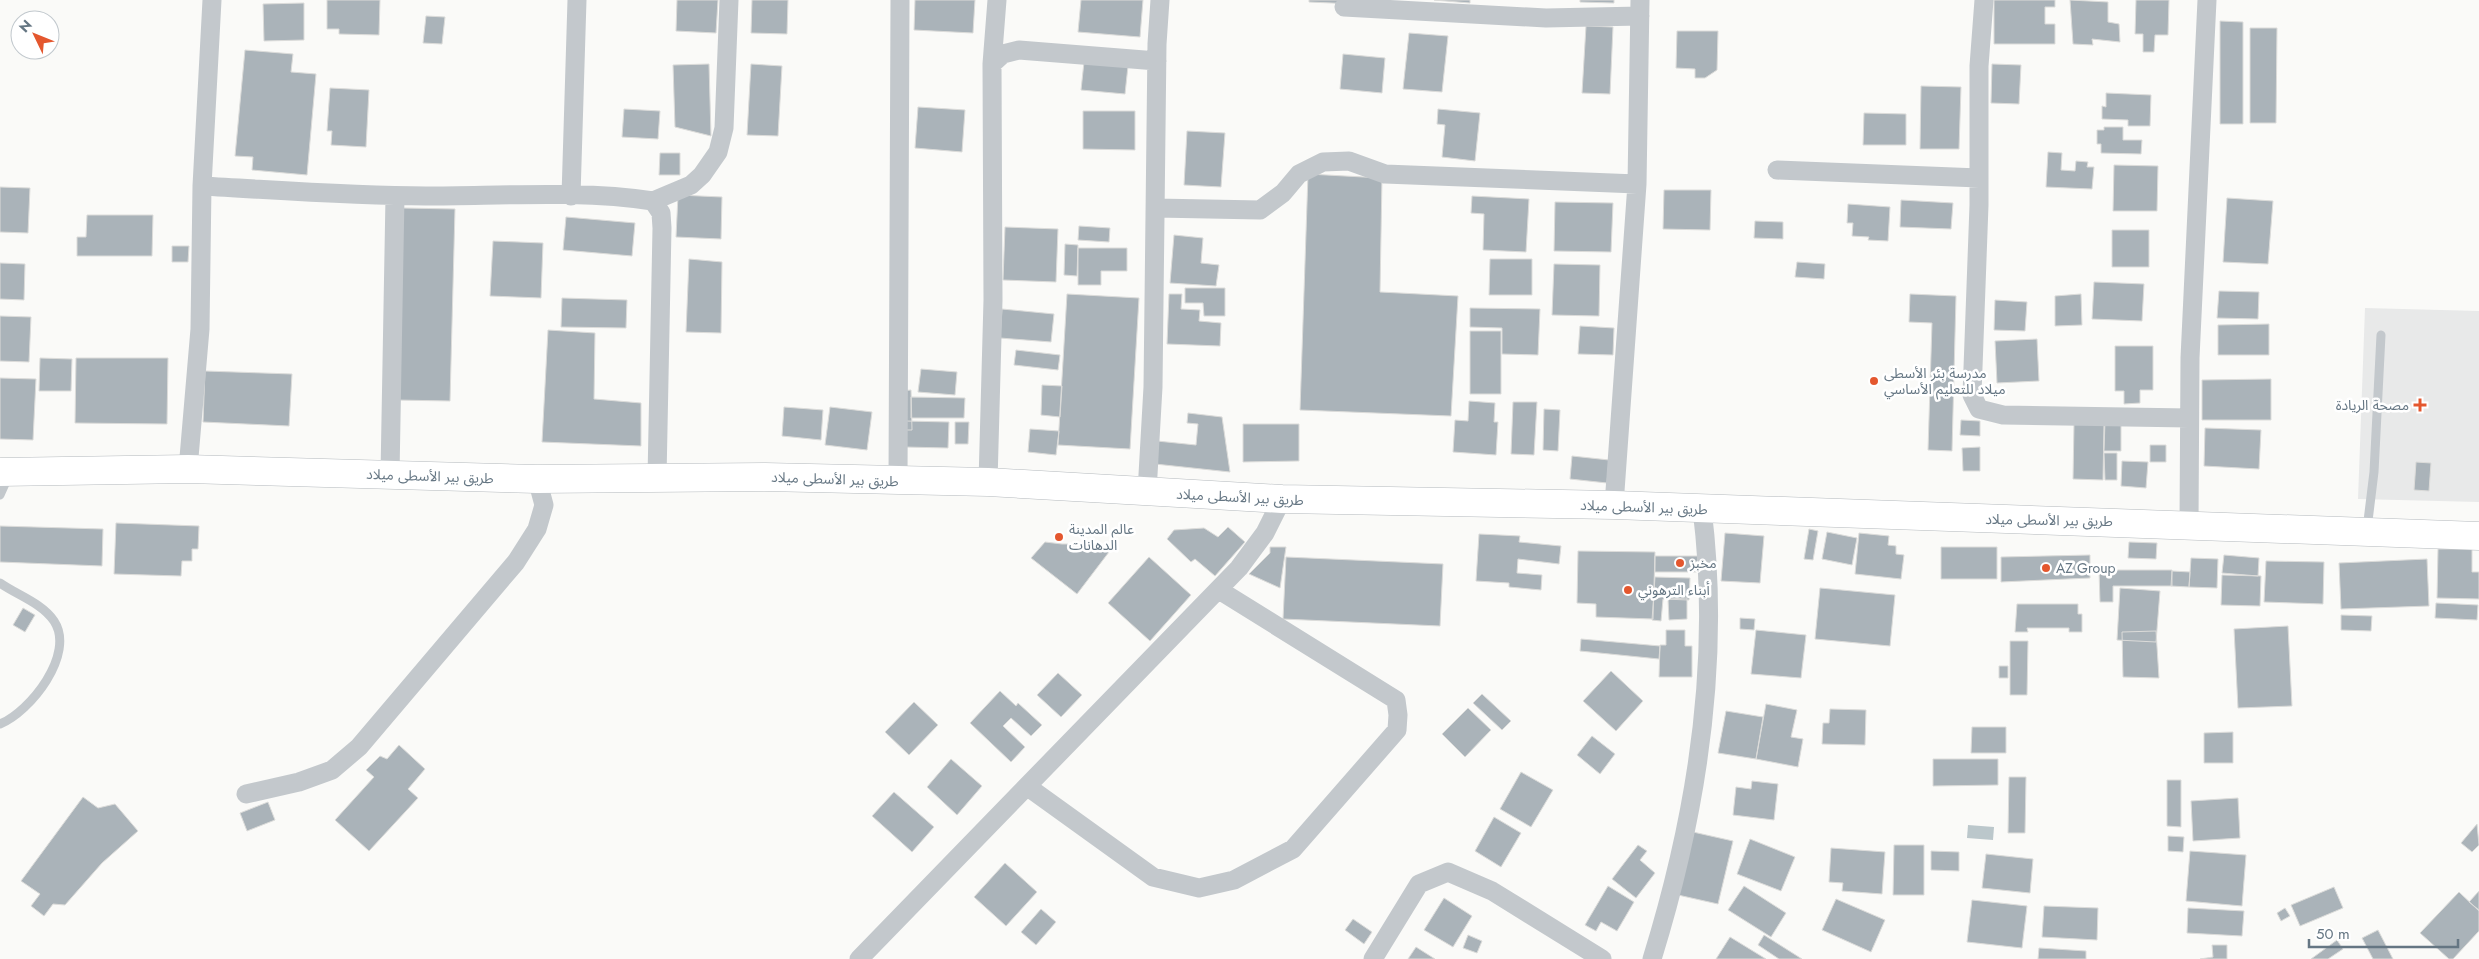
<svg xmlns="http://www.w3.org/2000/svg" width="2479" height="959" font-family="Jost,'Noto Sans Arabic',sans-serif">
<rect width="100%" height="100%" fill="#fafaf8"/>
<!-- built -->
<path fill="#e8e9e9" d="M 2365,308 L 2479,311 L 2479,502 L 2358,499 Z"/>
<!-- water -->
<path fill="#bbc7cb" d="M 1968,825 L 1994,827 L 1993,840 L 1967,838 Z"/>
<!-- building -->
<path fill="#aab3b9" stroke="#dcdcda" d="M 327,0 L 380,0 L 379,35 L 339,34 L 339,29 L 327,29 Z
M 677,0 L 718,0 L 716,33 L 676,31 Z
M 752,0 L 788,0 L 787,34 L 751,33 Z
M 915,0 L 975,0 L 973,33 L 914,30 Z
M 1081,0 L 1143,0 L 1140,37 L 1078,32 Z
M 1309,0 L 1356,0 L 1355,4 L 1309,2 Z
M 1434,0 L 1470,0 L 1470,3 Z
M 1580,0 L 1614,0 L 1614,3 L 1580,2 Z
M 1994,0 L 2055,0 L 2055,7 L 2045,7 L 2045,24 L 2055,24 L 2055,44 L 1994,44 Z
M 2070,0 L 2108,2 L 2108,22 L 2119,24 L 2120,42 L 2092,39 L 2093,45 L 2073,44 Z
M 2136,0 L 2169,0 L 2168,35 L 2155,35 L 2154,52 L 2143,52 L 2143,34 L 2135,34 Z
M 304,3 L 304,40 L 264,41 L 263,4 Z
M 426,16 L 445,17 L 442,44 L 423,43 Z
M 2220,21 L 2243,22 L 2243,124 L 2220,124 Z
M 1586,26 L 1613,27 L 1610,94 L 1582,93 Z
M 2250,28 L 2277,28 L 2276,123 L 2250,123 Z
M 1677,31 L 1718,31 L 1717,70 L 1705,78 L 1695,78 L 1695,69 L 1676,68 Z
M 1409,33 L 1448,36 L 1442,92 L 1403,89 Z
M 245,50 L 293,54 L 291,72 L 316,74 L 307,175 L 252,170 L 253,157 L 235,156 Z
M 1343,54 L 1385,58 L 1382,93 L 1340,89 Z
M 1084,62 L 1128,66 L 1125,94 L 1081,90 Z
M 709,64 L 711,136 L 675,127 L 673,65 Z
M 751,64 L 782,66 L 778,136 L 747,135 Z
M 1992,64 L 2021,65 L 2019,104 L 1991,103 Z
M 1921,86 L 1961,87 L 1959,149 L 1920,149 Z
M 330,88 L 369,90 L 366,147 L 331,145 L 332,131 L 327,131 Z
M 2106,93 L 2151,95 L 2150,126 L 2128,126 L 2128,120 L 2102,119 L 2102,106 L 2106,107 Z
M 918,107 L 965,110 L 962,152 L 915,148 Z
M 624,109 L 660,111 L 658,139 L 622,137 Z
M 1438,109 L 1480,113 L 1475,161 L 1442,157 L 1445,125 L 1437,124 Z
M 1083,111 L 1135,111 L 1135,150 L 1083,149 Z
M 1864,113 L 1906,114 L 1906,145 L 1863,145 Z
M 2104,127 L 2123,127 L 2123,140 L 2142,140 L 2141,154 L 2101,153 L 2101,144 L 2097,144 L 2097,130 L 2104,130 Z
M 1187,131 L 1225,133 L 1221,187 L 1184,185 Z
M 2048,152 L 2062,153 L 2061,170 L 2075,171 L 2076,161 L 2088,162 L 2087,167 L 2094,167 L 2092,189 L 2046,187 Z
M 660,153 L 680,153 L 680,175 L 659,175 Z
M 2114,165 L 2158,166 L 2157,211 L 2113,211 Z
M 1308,174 L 1382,178 L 1380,292 L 1458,296 L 1451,416 L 1300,410 Z
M 0,187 L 30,188 L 28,233 L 0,232 Z
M 1664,190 L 1711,190 L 1710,230 L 1663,229 Z
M 678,195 L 722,197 L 721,239 L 676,237 Z
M 1472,196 L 1529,199 L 1526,252 L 1483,250 L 1484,214 L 1471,213 Z
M 2227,198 L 2273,201 L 2268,264 L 2223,262 Z
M 1901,200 L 1953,203 L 1951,229 L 1900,227 Z
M 1555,202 L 1613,203 L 1611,252 L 1554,251 Z
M 1848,204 L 1890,207 L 1888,241 L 1868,240 L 1869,237 L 1852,236 L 1853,223 L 1847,223 Z
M 402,208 L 455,209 L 450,401 L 396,400 Z
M 87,215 L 153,215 L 152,256 L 77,256 L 77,237 L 86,237 Z
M 566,217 L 635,223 L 632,256 L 563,250 Z
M 1755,221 L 1783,222 L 1783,239 L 1754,238 Z
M 1079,226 L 1110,228 L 1109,242 L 1078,240 Z
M 1005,227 L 1058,229 L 1056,282 L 1003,280 Z
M 2112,230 L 2149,230 L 2149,267 L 2112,267 Z
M 1174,235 L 1203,238 L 1201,263 L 1219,265 L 1216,286 L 1170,283 Z
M 493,241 L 543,243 L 541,298 L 490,296 Z
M 1065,244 L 1078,245 L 1077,276 L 1064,275 Z
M 172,246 L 189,246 L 188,262 L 172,262 Z
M 1078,248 L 1127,248 L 1127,271 L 1101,271 L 1101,285 L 1078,285 Z
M 689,259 L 722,262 L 721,333 L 686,332 Z
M 1490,259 L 1532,259 L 1532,295 L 1489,295 Z
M 1797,262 L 1825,264 L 1824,279 L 1795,277 Z
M 0,263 L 25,264 L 24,300 L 0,299 Z
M 1554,264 L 1600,265 L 1599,316 L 1552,315 Z
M 2094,282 L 2144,284 L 2142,321 L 2092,319 Z
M 1185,288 L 1225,288 L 1225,316 L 1204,316 L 1203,303 L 1185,303 Z
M 2219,291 L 2259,292 L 2258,319 L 2217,318 Z
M 1067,294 L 1139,298 L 1130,449 L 1058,445 Z
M 1169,294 L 1182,294 L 1181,309 L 1200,310 L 1199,321 L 1221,323 L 1220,346 L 1167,344 Z
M 1910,294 L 1956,296 L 1952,451 L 1928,450 L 1932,323 L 1909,322 Z
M 2081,294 L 2082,325 L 2055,326 L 2055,296 Z
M 562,298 L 627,300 L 626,328 L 561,327 Z
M 1995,300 L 2027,302 L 2025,331 L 1994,330 Z
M 1470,308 L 1540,309 L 1538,355 L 1502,354 L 1502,328 L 1470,327 Z
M 1002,309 L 1054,314 L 1051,342 L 1000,338 Z
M 0,316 L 31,317 L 29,362 L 0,361 Z
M 2269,324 L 2269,355 L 2218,355 L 2218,325 Z
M 1580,326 L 1614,328 L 1613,355 L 1578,354 Z
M 548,330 L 595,333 L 594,399 L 641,403 L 641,446 L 542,442 Z
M 1470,331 L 1501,331 L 1501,394 L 1470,394 Z
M 2037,339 L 2039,381 L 1997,383 L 1995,341 Z
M 2115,346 L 2153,346 L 2153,390 L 2140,390 L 2140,403 L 2124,404 L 2124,391 L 2115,391 Z
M 1016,350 L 1060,355 L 1058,370 L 1014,365 Z
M 40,358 L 72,359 L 71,391 L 39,391 Z
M 76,358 L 168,358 L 167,424 L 75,423 Z
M 921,369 L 957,372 L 955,395 L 918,392 Z
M 205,371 L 292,374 L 289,426 L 203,422 Z
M 0,378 L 36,379 L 33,440 L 0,439 Z
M 2271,379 L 2271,420 L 2202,420 L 2202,380 Z
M 1042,385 L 1062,386 L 1060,417 L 1041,415 Z
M 911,390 L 912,430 L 901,430 L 900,391 Z
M 911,397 L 965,398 L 964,418 L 911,418 Z
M 1469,401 L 1495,403 L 1494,422 L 1498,422 L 1496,455 L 1453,452 L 1455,420 L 1468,421 Z
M 1513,402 L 1537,402 L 1534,455 L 1511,454 Z
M 784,407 L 823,410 L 821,440 L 782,436 Z
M 830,407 L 872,412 L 867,450 L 825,445 Z
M 1544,409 L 1560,410 L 1558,451 L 1543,450 Z
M 1188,413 L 1222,417 L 1230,472 L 1155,464 L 1157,441 L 1196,445 L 1198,424 L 1187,423 Z
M 1961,420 L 1980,421 L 1980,436 L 1960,435 Z
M 905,421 L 949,422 L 948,448 L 905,447 Z
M 2105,421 L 2121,421 L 2121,451 L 2104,451 Z
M 955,422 L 969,422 L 968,444 L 955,444 Z
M 1243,424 L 1299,424 L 1299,461 L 1243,462 Z
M 2074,424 L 2104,424 L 2103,480 L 2073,479 Z
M 2205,428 L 2261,430 L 2259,469 L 2204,466 Z
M 1030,429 L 1059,431 L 1056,455 L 1028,452 Z
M 2150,445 L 2166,445 L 2166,462 L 2150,462 Z
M 1980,447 L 1980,471 L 1963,471 L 1962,448 Z
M 2104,453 L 2117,453 L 2117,480 L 2105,480 Z
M 1572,456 L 1609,460 L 1607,483 L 1570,479 Z
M 2122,461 L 2148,462 L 2146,488 L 2121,486 Z
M 2416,462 L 2431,463 L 2429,491 L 2414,490 Z
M 116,523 L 199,526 L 198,549 L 192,549 L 192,561 L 182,561 L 181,576 L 114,574 Z
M 0,526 L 103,529 L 102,566 L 0,562 Z
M 1228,527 L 1245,542 L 1215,576 L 1195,559 L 1191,562 L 1167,539 L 1174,530 L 1204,528 L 1218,537 Z
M 1809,529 L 1818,531 L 1813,560 L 1804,559 Z
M 1827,532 L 1857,538 L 1852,565 L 1822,559 Z
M 1725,533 L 1764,536 L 1760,583 L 1721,581 Z
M 1859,533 L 1889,536 L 1888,545 L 1896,546 L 1896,554 L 1904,555 L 1901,579 L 1855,574 Z
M 1479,534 L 1520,536 L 1519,542 L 1561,546 L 1559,564 L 1518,559 L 1517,573 L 1542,575 L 1541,590 L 1509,587 L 1509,583 L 1476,581 Z
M 1045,542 L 1062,544 L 1086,544 L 1093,548 L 1098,542 L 1109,552 L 1077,594 L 1031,558 Z
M 2129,542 L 2157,543 L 2156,559 L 2128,558 Z
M 1270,547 L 1286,547 L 1280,588 L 1249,574 L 1270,553 Z
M 1941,547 L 1997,547 L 1997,579 L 1941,579 Z
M 2438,549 L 2472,549 L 2472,572 L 2479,572 L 2479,599 L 2437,598 Z
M 1578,551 L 1655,552 L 1653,619 L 1596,617 L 1596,604 L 1577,603 Z
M 2090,555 L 2090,578 L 2001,582 L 2001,557 Z
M 2224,555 L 2259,558 L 2258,576 L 2222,573 Z
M 1655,556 L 1698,556 L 1697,572 L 1655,572 Z
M 1149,557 L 1191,595 L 1150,641 L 1108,603 Z
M 1286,557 L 1443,564 L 1440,626 L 1283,619 Z
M 2191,558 L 2218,559 L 2217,588 L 2189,587 Z
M 2427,559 L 2429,606 L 2341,609 L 2339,563 Z
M 2266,561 L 2324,562 L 2323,604 L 2264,602 Z
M 2099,570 L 2172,570 L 2172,586 L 2113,586 L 2113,602 L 2100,602 Z
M 2172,571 L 2190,572 L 2189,587 L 2171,586 Z
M 2222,575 L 2261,576 L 2260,606 L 2221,605 Z
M 1655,577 L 1690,578 L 1689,600 L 1663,599 L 1661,621 L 1652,620 Z
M 1820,588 L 1895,595 L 1890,646 L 1815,639 Z
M 2120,588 L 2160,591 L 2156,642 L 2117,640 Z
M 1687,598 L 1687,619 L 1669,620 L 1668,599 Z
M 2436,603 L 2478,605 L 2477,620 L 2435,618 Z
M 2017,604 L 2078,604 L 2078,614 L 2082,614 L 2082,632 L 2069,632 L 2069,628 L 2027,628 L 2028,632 L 2015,632 Z
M 23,608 L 35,615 L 25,632 L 13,625 Z
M 2341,615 L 2372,616 L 2371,631 L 2341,630 Z
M 1740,618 L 1755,619 L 1754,630 L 1740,629 Z
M 2288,626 L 2292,706 L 2238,708 L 2234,629 Z
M 1666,630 L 1685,630 L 1685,646 L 1692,646 L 1692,677 L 1659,677 L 1660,645 L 1666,645 Z
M 1756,630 L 1806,635 L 1801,678 L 1751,674 Z
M 2156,631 L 2159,678 L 2123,677 L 2122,632 Z
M 1581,639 L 1660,646 L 1659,659 L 1580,651 Z
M 2010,641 L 2028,641 L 2027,695 L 2010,695 Z
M 1999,666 L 2008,666 L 2008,678 L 1999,678 Z
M 1611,671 L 1643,701 L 1616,731 L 1583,701 Z
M 1058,673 L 1082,695 L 1061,717 L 1037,695 Z
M 1000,691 L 1016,706 L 1018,703 L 1042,725 L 1031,736 L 1011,718 L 1003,726 L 1025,747 L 1011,762 L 970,723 Z
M 1482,694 L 1511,721 L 1502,730 L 1473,703 Z
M 914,702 L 938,725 L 909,755 L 885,732 Z
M 1766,704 L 1797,710 L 1791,737 L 1803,739 L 1798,767 L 1756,759 Z
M 1468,708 L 1491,730 L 1465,757 L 1442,734 Z
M 1830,709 L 1866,710 L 1865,745 L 1822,744 L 1823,723 L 1829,723 Z
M 1726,711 L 1763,717 L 1756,759 L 1718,753 Z
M 1972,727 L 2006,727 L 2006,753 L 1971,753 Z
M 2233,732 L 2233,763 L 2204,763 L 2204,733 Z
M 1592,736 L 1615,754 L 1600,774 L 1577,755 Z
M 399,745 L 425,769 L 408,789 L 418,798 L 369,851 L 335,820 L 374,777 L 366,770 L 380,756 L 387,759 Z
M 951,759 L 982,786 L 957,815 L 927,787 Z
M 1933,759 L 1998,759 L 1998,785 L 1933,786 Z
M 1521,772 L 1553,790 L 1531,827 L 1500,809 Z
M 2009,777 L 2026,777 L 2025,833 L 2008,833 Z
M 2167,780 L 2181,780 L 2181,827 L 2167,826 Z
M 1752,781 L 1778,784 L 1774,820 L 1733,815 L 1736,787 L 1751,789 Z
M 894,792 L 934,827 L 912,852 L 872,816 Z
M 83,797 L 98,808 L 115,804 L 138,831 L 102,863 L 65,905 L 53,904 L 44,916 L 31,906 L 40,894 L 21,881 Z
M 2238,798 L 2240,838 L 2193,841 L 2191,801 Z
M 268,802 L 275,820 L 247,831 L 240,813 Z
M 1494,817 L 1521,833 L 1501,867 L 1475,851 Z
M 2477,824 L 2479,845 L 2472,852 L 2461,843 Z
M 1693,832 L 1733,841 L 1718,904 L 1678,895 Z
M 2168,836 L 2184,837 L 2183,852 L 2168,851 Z
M 1750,839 L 1795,857 L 1781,891 L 1737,874 Z
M 1638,845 L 1647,851 L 1640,860 L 1655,873 L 1636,898 L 1612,879 Z
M 1894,845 L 1924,845 L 1924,895 L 1893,895 Z
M 1831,848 L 1885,852 L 1882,894 L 1842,891 L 1843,883 L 1829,882 Z
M 1931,851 L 1959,852 L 1959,871 L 1931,870 Z
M 2190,851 L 2246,855 L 2242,906 L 2186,901 Z
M 1986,854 L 2033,859 L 2030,893 L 1982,888 Z
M 1005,863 L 1037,892 L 1006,926 L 974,897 Z
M 1608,886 L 1634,902 L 1617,931 L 1601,922 L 1596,931 L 1585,925 Z
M 1744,886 L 1786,913 L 1771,937 L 1728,910 Z
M 2334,887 L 2343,908 L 2300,926 L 2291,905 Z
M 2479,891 L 2479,910 L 2469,902 Z
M 2459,892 L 2479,911 L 2479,931 L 2453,959 L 2449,959 L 2420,933 Z
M 1444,898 L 1472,916 L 1453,947 L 1424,930 Z
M 1836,899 L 1885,920 L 1871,952 L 1822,930 Z
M 1972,900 L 2027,906 L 2022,948 L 1967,942 Z
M 2044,906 L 2098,908 L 2097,940 L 2042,937 Z
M 2188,908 L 2244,911 L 2242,936 L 2187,933 Z
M 2285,908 L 2290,916 L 2281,921 L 2277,913 Z
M 1041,909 L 1056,922 L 1036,945 L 1021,932 Z
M 1353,919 L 1372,932 L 1364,944 L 1345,930 Z
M 2378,930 L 2393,959 L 2373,959 L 2362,938 Z
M 1468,935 L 1482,941 L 1477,953 L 1463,948 Z
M 1764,935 L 1802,959 L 1779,959 L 1758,945 Z
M 1730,937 L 1766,959 L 1716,959 Z
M 2337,940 L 2343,949 L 2328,959 L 2311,959 Z
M 2212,945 L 2227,945 L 2227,959 L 2200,959 L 2213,957 Z
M 1416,947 L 1435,959 L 1408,959 Z
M 2039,948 L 2086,951 L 2086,959 L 2038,959 Z"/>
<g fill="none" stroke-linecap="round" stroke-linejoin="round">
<!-- primary casing -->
<g stroke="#b5babe" stroke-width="29">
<path id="primary" d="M 0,472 L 188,469 L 537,479 L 765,477 L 988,482 L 1282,499 L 1614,505 L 2479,536"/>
</g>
<!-- lane -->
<path stroke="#c3c8cc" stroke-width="9" d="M 0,495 L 9,475
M 2367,529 L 2374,472 L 2381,335
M 0,583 C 17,595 42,603 54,621 C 76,654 30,712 0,724"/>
<!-- street -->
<path stroke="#c3c8cc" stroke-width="19" d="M 1984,0 L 1979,66 L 1979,205 L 1972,395 L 1979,409 L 2003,415 L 2189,418
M 1344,7 L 1546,18 L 1640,16
M 992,64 L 1003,54 L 1019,50 L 1157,61
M 1777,170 L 1979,178
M 202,186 C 277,190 351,196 426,196 C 499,196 581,190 653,201 L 661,213 L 662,228 L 657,478
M 571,196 L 577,0
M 653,201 L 691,185 L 702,175 L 718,152 L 724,128 L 729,0
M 1156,208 L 1260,210 L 1283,193 L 1299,174 L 1323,162 L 1349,161 L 1385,174 L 1637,184
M 188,469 L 200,329 L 202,186 L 212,0
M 390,475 L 395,196
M 898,481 L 900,1
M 988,482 L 993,300 L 992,64 L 997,0
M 1147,492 L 1153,387 L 1157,44 L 1160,0
M 1614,505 L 1637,184 L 1640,0
M 2189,524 L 2190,358 L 2207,0
M 1028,787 L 1153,877 L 1199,888 L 1234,880 L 1293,849 L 1397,730 L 1398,715 L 1396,700 L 1219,590
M 246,794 L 299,782 L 332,770 L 359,747 L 516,562 L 537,529 L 544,505 L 537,479
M 859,959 L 1239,568 L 1265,533 L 1282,499
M 1373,959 L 1419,884 L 1448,872 L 1492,891 L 1602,959
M 1652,959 C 1697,814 1721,660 1702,509"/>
<!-- primary -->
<use href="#primary" stroke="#fff" stroke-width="28"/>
</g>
<!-- markers -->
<g fill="#e4572e" stroke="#fff" stroke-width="2">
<circle cx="1874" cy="381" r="5"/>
<path d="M2417.5 397.5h5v5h5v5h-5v5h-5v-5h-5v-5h5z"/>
<circle cx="1059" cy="537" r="5"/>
<circle cx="1680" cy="563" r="5"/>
<circle cx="2046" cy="568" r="5"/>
<circle cx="1628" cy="590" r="5"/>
</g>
<g text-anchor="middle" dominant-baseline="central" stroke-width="5" stroke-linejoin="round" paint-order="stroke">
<!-- poi labels -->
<g font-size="14" fill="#657683" stroke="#fff" text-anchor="start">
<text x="1884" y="373">مدرسة بئر الأسطى<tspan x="1884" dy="16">ميلاد للتعليم الأساسي</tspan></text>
<text x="2409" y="405" text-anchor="end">مصحة الريادة</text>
<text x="1069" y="529">عالم المدينة<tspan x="1069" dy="16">الدهانات</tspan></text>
<text x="1690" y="563">مخبز</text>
<text x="2056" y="568">AZ Group</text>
<text x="1638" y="590">أبناء الترهوني</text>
</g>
<!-- street labels -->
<g font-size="14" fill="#657683" stroke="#fff">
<text transform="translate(430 476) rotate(2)">طريق بير الأسطى ميلاد</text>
<text transform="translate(835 479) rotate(2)">طريق بير الأسطى ميلاد</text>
<text transform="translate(1240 497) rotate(3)">طريق بير الأسطى ميلاد</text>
<text transform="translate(1644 507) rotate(2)">طريق بير الأسطى ميلاد</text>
<text transform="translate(2049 520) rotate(1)">طريق بير الأسطى ميلاد</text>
</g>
</g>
<!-- north arrow -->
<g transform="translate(35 35) rotate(313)"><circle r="24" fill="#ffffff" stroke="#c1c8cd"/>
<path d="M0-4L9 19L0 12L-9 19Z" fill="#e4572e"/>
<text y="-8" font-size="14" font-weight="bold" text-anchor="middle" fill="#657683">N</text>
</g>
<!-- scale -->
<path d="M2309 939v8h149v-8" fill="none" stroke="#657683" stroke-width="2.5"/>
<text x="2316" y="939" font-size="15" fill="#657683" stroke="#ffffff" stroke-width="4" paint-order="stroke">50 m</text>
</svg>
